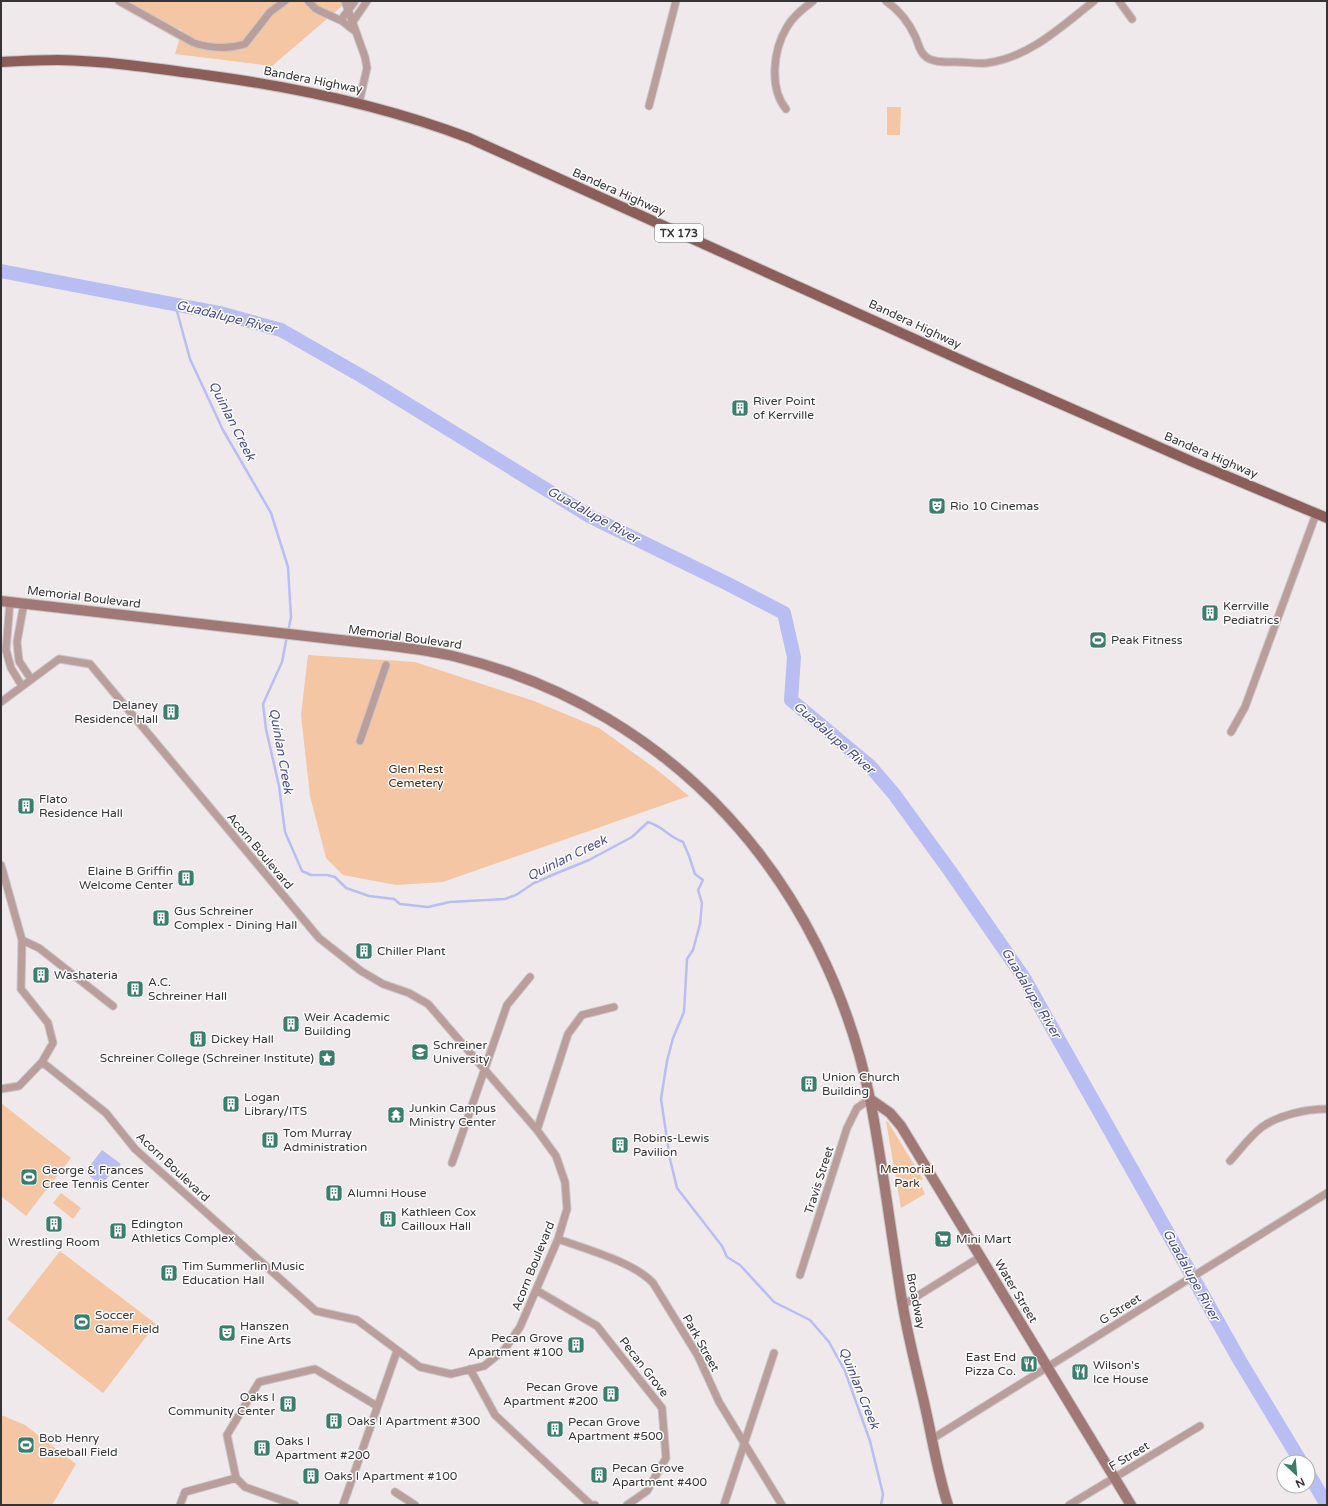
<svg xmlns="http://www.w3.org/2000/svg" width="1328" height="1506" font-family="'Varela Round',sans-serif">
<rect width="100%" height="100%" fill="#efe9ec"/>
<!-- green -->
<path fill="#f4c6a3" d="M 128,1 L 348,1 L 272,66 L 175,54 L 182,30 L 170,26 Z
M 887,107 L 901,107 L 900,135 L 887,135 Z
M 308,655 L 415,662 L 534,701 L 599,728 L 656,769 L 689,796 L 443,882 L 396,885 L 343,875 L 326,858 L 310,796 L 301,715 Z
M 1,1103 L 71,1158 L 26,1216 L 1,1196 Z
M 886,1121 L 888,1122 L 923,1179 L 919,1181 L 925,1194 L 901,1208 Z
M 61,1193 L 81,1208 L 73,1219 L 53,1203 Z
M 60,1251 L 156,1324 L 103,1393 L 7,1319 Z
M 1,1415 L 25,1425 L 76,1464 L 52,1505 L 1,1505 Z"/>
<!-- water -->
<path fill="#b8bef2" d="M 102,1150 L 121,1164 L 119,1167 L 117,1166 L 103,1183 L 105,1185 L 103,1187 L 85,1172 Z"/>
<g fill="none" stroke-linecap="round" stroke-linejoin="round">
<!-- stream -->
<path stroke="#b8bef2" stroke-width="2.5" d="M 175,304 L 190,359 L 223,430 L 271,513 L 288,567 L 291,617 L 288,632
M 287,636 L 282,662 L 263,704 L 266,729 L 279,786 L 285,832 L 302,871 L 311,875 L 327,875 L 335,877 L 346,888 L 369,896 L 394,899 L 400,904 L 428,907 L 450,902 L 505,899 L 516,895 L 534,883 L 557,873 L 589,860 L 632,837 L 648,822 C 664,827 667,836 683,842 L 689,856 L 695,874 L 703,880 L 698,890 L 702,903 L 700,924 L 693,950 L 687,959 L 684,1012 L 673,1038 L 667,1061 L 661,1099 L 670,1159 L 677,1188 L 722,1246 L 727,1257 L 740,1265 L 774,1302 L 810,1320 L 829,1342 L 845,1371 L 870,1441 L 883,1494 L 881,1505"/>
<!-- river -->
<path stroke="#b8bef2" stroke-width="14" d="M 1,271 L 220,313 L 281,330 L 370,381 L 591,517 L 728,584 L 784,613 L 794,657 L 791,700 L 870,766 L 894,794 L 950,871 L 1024,978 L 1240,1361 L 1301,1462
M 1308,1473 L 1327,1505"/>
<!-- street casing -->
<g stroke="#cac5c7" stroke-width="9">
<path id="street" d="M 119,1 L 194,43 C 210,48 229,49 245,44 L 270,12 L 285,1
M 308,1 L 316,9 L 342,21 L 356,32
M 345,1 L 365,57 L 367,68 L 359,103
M 886,1 C 899,10 908,21 915,36 C 918,42 919,50 924,55 C 931,63 946,62 956,62 C 966,62 977,64 987,63 C 1030,57 1061,27 1094,1
M 1119,1 L 1132,19
M 341,20 L 355,1
M 352,23 L 367,1
M 649,106 L 676,1
M 786,109 C 769,88 773,50 787,27 C 793,16 803,9 813,1
M 10,602 L 6,650 L 11,668 L 22,686
M 24,603 L 17,642 L 19,661 L 31,679
M 1,702 L 59,659 L 90,664 L 319,938 L 361,971 L 383,984 L 409,993 L 428,1004 L 537,1130 L 556,1156 L 565,1182 L 567,1209 L 558,1239 L 520,1327 L 504,1350 L 484,1366 L 451,1374 L 420,1367 L 357,1320 L 316,1311 L 135,1149 L 106,1113 L 42,1062 L 53,1043 L 48,1023 L 21,989 L 22,940 L 1,865
M 1231,732 L 1245,707 L 1316,514
M 360,741 L 386,665
M 22,940 L 39,948 L 113,1006
M 1,1089 L 19,1086 L 42,1062
M 537,1130 L 568,1034 L 582,1015 L 614,1007
M 1230,1161 C 1240,1150 1250,1136 1262,1127 C 1279,1115 1306,1109 1327,1109
M 452,1163 L 507,1005 L 530,977
M 558,1239 C 585,1249 634,1262 653,1283 L 698,1356 L 719,1402 L 782,1505
M 800,1275 L 847,1128 L 857,1108 L 870,1099
M 536,1290 L 597,1326 L 662,1408 L 666,1458 L 647,1491 L 627,1505
M 903,1305 L 980,1257
M 470,1369 L 495,1415 L 591,1505 L 595,1505
M 932,1439 L 1327,1193
M 236,1478 L 245,1487 L 295,1505
M 395,1492 L 415,1505
M 180,1505 L 185,1492 L 236,1478 L 227,1435 L 259,1382 L 315,1369 L 377,1406
M 343,1505 L 397,1351
M 724,1505 L 774,1353
M 1069,1505 L 1200,1426"/>
</g>
<!-- secondary casing -->
<g stroke="#cac5c7" stroke-width="12">
<path id="secondary" d="M 1,601 L 384,645 C 408,648 433,651 457,657 C 675,711 825,882 870,1099 C 883,1166 891,1234 902,1301 C 908,1338 918,1375 926,1411 C 933,1443 938,1474 948,1505
M 870,1099 L 890,1113 L 901,1126 L 1131,1505"/>
</g>
<!-- primary casing -->
<g stroke="#cac5c7" stroke-width="12">
<path id="primary" d="M 1,62 C 20,61 39,60 58,60 C 110,61 161,69 212,76 C 300,88 385,106 469,138 L 972,365 L 1193,462 L 1327,518"/>
</g>
<!-- street -->
<use href="#street" stroke="#b99e9c" stroke-width="7"/>
<!-- secondary -->
<use href="#secondary" stroke="#a07875" stroke-width="10"/>
<!-- primary -->
<use href="#primary" stroke="#8c5e5a" stroke-width="10"/>
</g>
<!-- icons -->
<defs>
<g id="building-square" transform="scale(0.9)"><rect x="-9" y="-9" width="18" height="18" rx="4" fill="#3b7d6d" stroke="#fff"/><path d="M-4-6H4V6H1V3H-1V6H-4ZM-2.5-4.3h1.7v1.8h-1.7ZM.8-4.3h1.7v1.8H.8ZM-2.5-1h1.7V.8h-1.7ZM.8-1h1.7V.8H.8Z" fill="#fff"/></g>
<g id="theatre-square" transform="scale(0.9)"><rect x="-9" y="-9" width="18" height="18" rx="4" fill="#3b7d6d" stroke="#fff"/><path d="M-5-5.5Q0-4 5-5.5V0Q5 5 0 6Q-5 5-5 0ZM-3.3-2.5H-1v1.5H-3.3ZM1-2.5H3.3v1.5H1ZM-2.8 1Q0 5.5 2.8 1Z" fill="#fff"/></g>
<g id="stadium-square" transform="scale(0.9)"><rect x="-9" y="-9" width="18" height="18" rx="4" fill="#3b7d6d" stroke="#fff"/><path d="M0-5a6.5 5 0 1 0 0 10a6.5 5 0 1 0 0-10ZM-3.5-1.8h7v3.6h-7Z" fill="#fff"/></g>
<g id="university-square" transform="scale(0.9)"><rect x="-9" y="-9" width="18" height="18" rx="4" fill="#3b7d6d" stroke="#fff"/><path d="M0-5L7-2L0 1L-7-2ZM-4 1L0 2.5L4 1V4Q0 6-4 4Z" fill="#fff"/></g>
<g id="sight-square" transform="scale(0.9)"><rect x="-9" y="-9" width="18" height="18" rx="4" fill="#3b7d6d" stroke="#fff"/><path d="M0-6L1.8-2.2L6-1.7L2.9 1.2L3.7 5.4L0 3.3L-3.7 5.4L-2.9 1.2L-6-1.7L-1.8-2.2Z" fill="#fff"/></g>
<g id="temple-square" transform="scale(0.9)"><rect x="-9" y="-9" width="18" height="18" rx="4" fill="#3b7d6d" stroke="#fff"/><path d="M0-6L5-2H3V0L6.5 2.5H4V6H1.5V3h-3V6H-4V2.5H-6.5L-3 0V-2H-5Z" fill="#fff"/></g>
<g id="supermarket-square" transform="scale(0.9)"><rect x="-9" y="-9" width="18" height="18" rx="4" fill="#3b7d6d" stroke="#fff"/><path d="M-6-5.5h2.5l.6 2H6L4.5 2H-2.5L-4.4-4H-6ZM-1.5 3.2a1.3 1.3 0 1 0 .1 0ZM3 3.2a1.3 1.3 0 1 0 .1 0Z" fill="#fff"/></g>
<g id="restaurant-square" transform="scale(0.9)"><rect x="-9" y="-9" width="18" height="18" rx="4" fill="#3b7d6d" stroke="#fff"/><path d="M-5-6h1v4h1v-4h1v4h1v-4h1v5L-1.5 .5V6h-2V.5L-5-1ZM5-6V6H3V1.5H1.5Q1.5-4 5-6Z" fill="#fff"/></g>
</defs>
<g fill-rule="evenodd">
<use href="#building-square" x="740" y="408"/>
<use href="#theatre-square" x="937" y="506"/>
<use href="#building-square" x="1210" y="613"/>
<use href="#stadium-square" x="1098" y="640"/>
<use href="#building-square" x="171" y="712"/>
<use href="#building-square" x="26" y="806"/>
<use href="#building-square" x="186" y="878"/>
<use href="#building-square" x="161" y="918"/>
<use href="#building-square" x="364" y="951"/>
<use href="#building-square" x="41" y="975"/>
<use href="#building-square" x="135" y="989"/>
<use href="#building-square" x="291" y="1024"/>
<use href="#building-square" x="198" y="1039"/>
<use href="#university-square" x="420" y="1052"/>
<use href="#sight-square" x="327" y="1058"/>
<use href="#building-square" x="809" y="1084"/>
<use href="#building-square" x="231" y="1104"/>
<use href="#temple-square" x="396" y="1115"/>
<use href="#building-square" x="270" y="1140"/>
<use href="#building-square" x="620" y="1145"/>
<use href="#stadium-square" x="29" y="1177"/>
<use href="#building-square" x="334" y="1193"/>
<use href="#building-square" x="388" y="1219"/>
<use href="#building-square" x="54" y="1224"/>
<use href="#building-square" x="118" y="1231"/>
<use href="#supermarket-square" x="943" y="1239"/>
<use href="#building-square" x="169" y="1273"/>
<use href="#stadium-square" x="82" y="1322"/>
<use href="#theatre-square" x="227" y="1333"/>
<use href="#building-square" x="576" y="1345"/>
<use href="#restaurant-square" x="1029" y="1364"/>
<use href="#restaurant-square" x="1080" y="1372"/>
<use href="#building-square" x="611" y="1394"/>
<use href="#building-square" x="288" y="1404"/>
<use href="#building-square" x="334" y="1421"/>
<use href="#building-square" x="555" y="1429"/>
<use href="#stadium-square" x="26" y="1445"/>
<use href="#building-square" x="262" y="1448"/>
<use href="#building-square" x="599" y="1475"/>
<use href="#building-square" x="311" y="1476"/>
</g>
<g text-anchor="middle" dominant-baseline="central" stroke-width="3" stroke-linejoin="round" paint-order="stroke">
<!-- shield labels -->
<rect fill="#fff" stroke="#727071" stroke-width="1" x="655" y="224" width="48" height="18" rx="3"/>
<g font-size="11" font-weight="bold" fill="#363334">
<text x="679" y="233">TX 173</text>
</g>
<!-- street labels -->
<g font-size="12" fill="#363334" stroke="#fff">
<text transform="translate(313 80) rotate(11)">Bandera Highway</text>
<text transform="translate(619 192) rotate(24)">Bandera Highway</text>
<text transform="translate(915 324) rotate(25)">Bandera Highway</text>
<text transform="translate(1211 455) rotate(23)">Bandera Highway</text>
<text transform="translate(84 597) rotate(7)">Memorial Boulevard</text>
<text transform="translate(405 637) rotate(8)">Memorial Boulevard</text>
<text transform="translate(260 851) rotate(50)">Acorn Boulevard</text>
<text transform="translate(173 1167) rotate(43)">Acorn Boulevard</text>
<text transform="translate(819 1180) rotate(-72)">Travis Street</text>
<text transform="translate(533 1266) rotate(-68)">Acorn Boulevard</text>
<text transform="translate(1016 1291) rotate(59)">Water Street</text>
<text transform="translate(916 1301) rotate(79)">Broadway</text>
<text transform="translate(1120 1309) rotate(-32)">G Street</text>
<text transform="translate(701 1343) rotate(61)">Park Street</text>
<text transform="translate(644 1367) rotate(52)">Pecan Grove</text>
<text transform="translate(1129 1456) rotate(-31)">F Street</text>
</g>
<!-- poi labels -->
<g font-size="12" fill="#363334" stroke="#fff" text-anchor="start">
<text x="753" y="401">River Point<tspan x="753" dy="14">of Kerrville</tspan></text>
<text x="950" y="506">Rio 10 Cinemas</text>
<text x="1223" y="606">Kerrville<tspan x="1223" dy="14">Pediatrics</tspan></text>
<text x="1111" y="640">Peak Fitness</text>
<text x="158" y="705" text-anchor="end">Delaney<tspan x="158" dy="14">Residence Hall</tspan></text>
<text x="39" y="799">Flato<tspan x="39" dy="14">Residence Hall</tspan></text>
<text x="173" y="871" text-anchor="end">Elaine B Griffin<tspan x="173" dy="14">Welcome Center</tspan></text>
<text x="174" y="911">Gus Schreiner<tspan x="174" dy="14">Complex - Dining Hall</tspan></text>
<text x="377" y="951">Chiller Plant</text>
<text x="54" y="975">Washateria</text>
<text x="148" y="982">A.C.<tspan x="148" dy="14">Schreiner Hall</tspan></text>
<text x="304" y="1017">Weir Academic<tspan x="304" dy="14">Building</tspan></text>
<text x="211" y="1039">Dickey Hall</text>
<text x="433" y="1045">Schreiner<tspan x="433" dy="14">University</tspan></text>
<text x="314" y="1058" text-anchor="end">Schreiner College (Schreiner Institute)</text>
<text x="822" y="1077">Union Church<tspan x="822" dy="14">Building</tspan></text>
<text x="244" y="1097">Logan<tspan x="244" dy="14">Library/ITS</tspan></text>
<text x="409" y="1108">Junkin Campus<tspan x="409" dy="14">Ministry Center</tspan></text>
<text x="283" y="1133">Tom Murray<tspan x="283" dy="14">Administration</tspan></text>
<text x="633" y="1138">Robins-Lewis<tspan x="633" dy="14">Pavilion</tspan></text>
<text x="42" y="1170">George &amp; Frances<tspan x="42" dy="14">Cree Tennis Center</tspan></text>
<text x="347" y="1193">Alumni House</text>
<text x="401" y="1212">Kathleen Cox<tspan x="401" dy="14">Cailloux Hall</tspan></text>
<text x="131" y="1224">Edington<tspan x="131" dy="14">Athletics Complex</tspan></text>
<text x="956" y="1239">Mini Mart</text>
<text x="54" y="1242" text-anchor="middle">Wrestling Room</text>
<text x="182" y="1266">Tim Summerlin Music<tspan x="182" dy="14">Education Hall</tspan></text>
<text x="95" y="1315">Soccer<tspan x="95" dy="14">Game Field</tspan></text>
<text x="240" y="1326">Hanszen<tspan x="240" dy="14">Fine Arts</tspan></text>
<text x="563" y="1338" text-anchor="end">Pecan Grove<tspan x="563" dy="14">Apartment #100</tspan></text>
<text x="1016" y="1357" text-anchor="end">East End<tspan x="1016" dy="14">Pizza Co.</tspan></text>
<text x="1093" y="1365">Wilson's<tspan x="1093" dy="14">Ice House</tspan></text>
<text x="598" y="1387" text-anchor="end">Pecan Grove<tspan x="598" dy="14">Apartment #200</tspan></text>
<text x="275" y="1397" text-anchor="end">Oaks I<tspan x="275" dy="14">Community Center</tspan></text>
<text x="347" y="1421">Oaks I Apartment #300</text>
<text x="568" y="1422">Pecan Grove<tspan x="568" dy="14">Apartment #500</tspan></text>
<text x="39" y="1438">Bob Henry<tspan x="39" dy="14">Baseball Field</tspan></text>
<text x="275" y="1441">Oaks I<tspan x="275" dy="14">Apartment #200</tspan></text>
<text x="612" y="1468">Pecan Grove<tspan x="612" dy="14">Apartment #400</tspan></text>
<text x="324" y="1476">Oaks I Apartment #100</text>
</g>
<!-- park labels -->
<g font-size="12" fill="#49290d" stroke="#fff">
<text x="416" y="769">Glen Rest<tspan x="416" dy="14">Cemetery</tspan></text>
<text x="907" y="1169">Memorial<tspan x="907" dy="14">Park</tspan></text>
</g>
<!-- water labels -->
<g font-size="13" font-style="italic" fill="#494c8c" stroke="#fff">
<text transform="translate(226 317) rotate(14)">Guadalupe River</text>
<text transform="translate(232 421) rotate(63)">Quinlan Creek</text>
<text transform="translate(593 515) rotate(29)">Guadalupe River</text>
<text transform="translate(834 738) rotate(41)">Guadalupe River</text>
<text transform="translate(281 751) rotate(80)">Quinlan Creek</text>
<text transform="translate(567 858) rotate(-26)">Quinlan Creek</text>
<text transform="translate(1031 993) rotate(59)">Guadalupe River</text>
<text transform="translate(1191 1275) rotate(61)">Guadalupe River</text>
<text transform="translate(859 1388) rotate(68)">Quinlan Creek</text>
</g>
</g>
<!-- border -->
<rect width="1328" height="1506" fill="none" stroke="#363334" stroke-width="4"/>
<!-- north arrow -->
<g transform="translate(1296 1474) rotate(154)"><circle r="19" fill="#ffffff" stroke="#afadae"/>
<path d="M0-3L7 15L0 10L-7 15Z" fill="#3b7d6d"/>
<text y="-6" font-size="11" font-weight="bold" text-anchor="middle" fill="#363334">N</text>
</g>
</svg>
